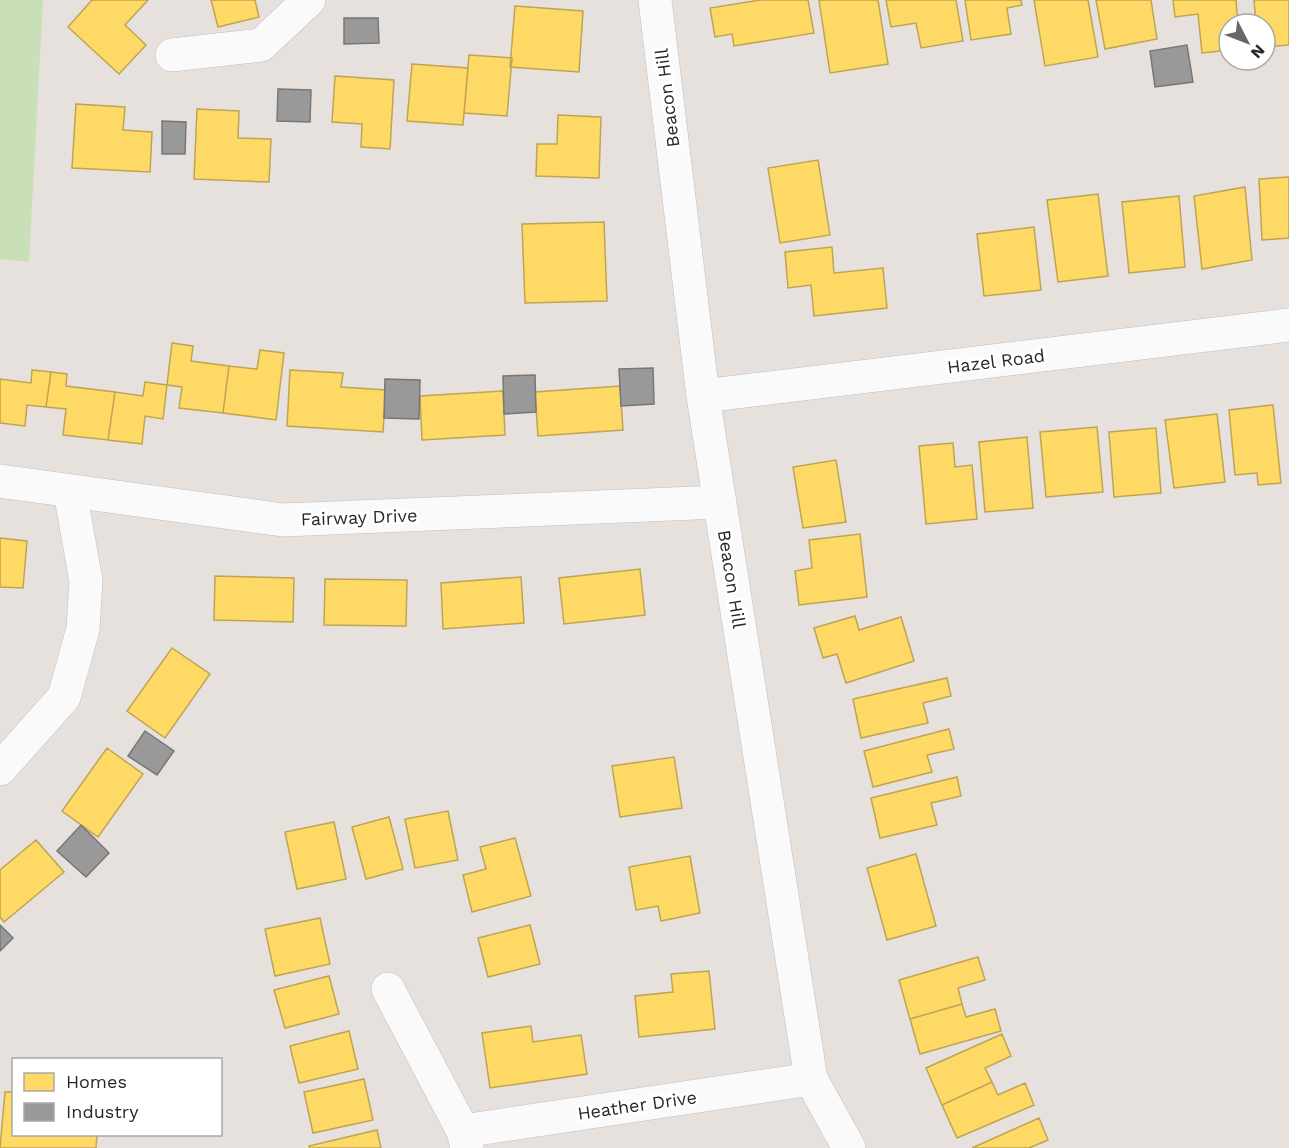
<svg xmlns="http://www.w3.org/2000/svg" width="1289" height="1148" font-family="'Work Sans',sans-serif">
<rect width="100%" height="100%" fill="#e6e1dc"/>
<!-- green -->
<path fill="#c8dfb7" d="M 0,0 L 43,0 L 29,262 L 0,259 Z"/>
<!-- homes -->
<path fill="#ffd966" stroke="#bea453" stroke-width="1.5" d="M 92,0 L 148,0 L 125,25 L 146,45 L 119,74 L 68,27 Z
M 211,0 L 255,0 L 259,17 L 218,27 Z
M 760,0 L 808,0 L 814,33 L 734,46 L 732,34 L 715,37 L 710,8 Z
M 819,0 L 878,0 L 888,64 L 830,73 Z
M 886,0 L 956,0 L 963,41 L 921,48 L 916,23 L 891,27 Z
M 965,0 L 1021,0 L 1022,5 L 1007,8 L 1011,34 L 971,40 Z
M 1034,0 L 1088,0 L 1098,57 L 1045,66 Z
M 1096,0 L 1151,0 L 1157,39 L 1105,49 Z
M 1173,0 L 1236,0 L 1238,24 L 1229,24 L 1229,50 L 1202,53 L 1198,14 L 1175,17 Z
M 1254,0 L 1289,0 L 1289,45 L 1265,47 L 1265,24 L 1256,24 Z
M 515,6 L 583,11 L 579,72 L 510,67 Z
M 469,55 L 512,58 L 507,116 L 464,113 Z
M 412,64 L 468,68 L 463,125 L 407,121 Z
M 335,76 L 394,80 L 390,149 L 361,147 L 362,124 L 332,122 Z
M 76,104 L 125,107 L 123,130 L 152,132 L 150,172 L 72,168 Z
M 197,109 L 239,111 L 238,138 L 271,139 L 269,182 L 194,179 Z
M 558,115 L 601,117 L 599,178 L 536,176 L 537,144 L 557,144 Z
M 818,160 L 830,235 L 780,243 L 768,168 Z
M 1289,177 L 1289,238 L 1262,240 L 1259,179 Z
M 1245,187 L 1252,260 L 1202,269 L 1194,196 Z
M 1098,194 L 1108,276 L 1058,282 L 1047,200 Z
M 1179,196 L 1185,267 L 1129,273 L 1122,202 Z
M 604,222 L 607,301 L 525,303 L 522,224 Z
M 1034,227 L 1041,290 L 984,296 L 977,234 Z
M 832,247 L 834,273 L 883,268 L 887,308 L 814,316 L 811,285 L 788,288 L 785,252 Z
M 172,343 L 193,346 L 191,361 L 229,366 L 223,413 L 179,408 L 182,387 L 167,385 Z
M 260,350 L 284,353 L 276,420 L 223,413 L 229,366 L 257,369 Z
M 32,370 L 51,372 L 46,407 L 27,405 L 25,426 L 0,423 L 0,379 L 31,383 Z
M 290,370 L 343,373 L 341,387 L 386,390 L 383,432 L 287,426 Z
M 51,372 L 67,374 L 66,386 L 115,392 L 108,440 L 63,435 L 66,409 L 46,407 Z
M 145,382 L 167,385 L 163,419 L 145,416 L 142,444 L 108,440 L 115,392 L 143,396 Z
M 620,386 L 623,430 L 538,436 L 535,392 Z
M 503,391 L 505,435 L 422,440 L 420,396 Z
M 1273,405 L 1281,483 L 1258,485 L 1257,473 L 1235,475 L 1229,410 Z
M 1217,414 L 1225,482 L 1174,488 L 1165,420 Z
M 1097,427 L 1103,492 L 1046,497 L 1040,432 Z
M 1156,428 L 1161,493 L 1114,497 L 1109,432 Z
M 1027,437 L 1033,508 L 985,512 L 979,442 Z
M 953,443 L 955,467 L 972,465 L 977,519 L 926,524 L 919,446 Z
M 836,460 L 846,522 L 803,528 L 793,467 Z
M 860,534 L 867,597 L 799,605 L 795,571 L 812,568 L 809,540 Z
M 0,538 L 27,541 L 23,588 L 0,587 Z
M 640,569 L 645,615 L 564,624 L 559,578 Z
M 215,576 L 294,578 L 293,622 L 214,620 Z
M 521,577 L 524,623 L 443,629 L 441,583 Z
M 325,579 L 407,580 L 406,626 L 324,625 Z
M 855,616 L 859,630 L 901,617 L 914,661 L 846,683 L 837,654 L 823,658 L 814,628 Z
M 172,648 L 210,674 L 165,738 L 127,711 Z
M 947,678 L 951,696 L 923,703 L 928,723 L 861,738 L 853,699 Z
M 949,729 L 954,749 L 927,755 L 932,772 L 873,787 L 864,751 Z
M 107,748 L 143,774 L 98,837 L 62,811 Z
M 674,757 L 682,808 L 620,817 L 612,766 Z
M 957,777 L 961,796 L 931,803 L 937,825 L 880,838 L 871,798 Z
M 448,811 L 458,860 L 415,868 L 405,819 Z
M 389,817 L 403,869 L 366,879 L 352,827 Z
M 334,822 L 346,879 L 297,889 L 285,832 Z
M 515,838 L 531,896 L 472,912 L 463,875 L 486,869 L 480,847 Z
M 36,840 L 64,872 L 4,922 L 0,917 L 0,870 Z
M 916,854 L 936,926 L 887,940 L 867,868 Z
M 690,856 L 700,913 L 661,921 L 658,906 L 636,910 L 629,867 Z
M 320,918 L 330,964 L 275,976 L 265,929 Z
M 530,925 L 540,964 L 488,977 L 478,938 Z
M 978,957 L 985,980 L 958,988 L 962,1004 L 910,1019 L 899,980 Z
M 709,971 L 715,1029 L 639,1037 L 635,996 L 673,992 L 671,974 Z
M 329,976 L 339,1014 L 285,1028 L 274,990 Z
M 962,1004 L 966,1017 L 995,1009 L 1001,1031 L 920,1054 L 910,1019 Z
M 531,1026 L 533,1042 L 581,1035 L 587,1074 L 490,1088 L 482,1033 Z
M 349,1031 L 358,1069 L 299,1083 L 290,1046 Z
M 1002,1034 L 1011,1056 L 985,1068 L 992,1082 L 942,1105 L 926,1068 Z
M 364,1079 L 373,1120 L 313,1133 L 304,1092 Z
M 992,1082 L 998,1095 L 1025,1083 L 1034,1105 L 957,1138 L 942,1105 Z
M 5,1092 L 14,1092 L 14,1134 L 97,1134 L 96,1148 L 0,1148 Z
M 1039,1118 L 1048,1140 L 1029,1148 L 972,1148 Z
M 377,1130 L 381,1148 L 310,1148 L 309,1146 Z"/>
<!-- industry -->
<path fill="#999" stroke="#777" stroke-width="1.5" d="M 344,18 L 378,18 L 379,43 L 344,44 Z
M 1187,45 L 1193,82 L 1155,87 L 1150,51 Z
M 278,89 L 311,90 L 310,122 L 277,121 Z
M 162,121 L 186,122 L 185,154 L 162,154 Z
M 653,368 L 654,404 L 621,406 L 619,369 Z
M 535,375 L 536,412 L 504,414 L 503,376 Z
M 385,379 L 420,380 L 419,419 L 384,418 Z
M 145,731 L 174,751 L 157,775 L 128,756 Z
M 81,825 L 109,853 L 86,877 L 57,851 Z
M 0,925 L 13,938 L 0,951 Z"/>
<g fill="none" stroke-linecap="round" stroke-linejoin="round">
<!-- minor casing -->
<g stroke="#c0bebe" stroke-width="34">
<path id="minor" d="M 655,0 L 703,396 L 811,1079 L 849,1148
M 172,55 L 261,45 L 309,0
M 703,396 L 1289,325
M 0,481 L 283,520 L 720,502
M 0,769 L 64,697 L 83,629 L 86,581 L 70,492
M 388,989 L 463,1131 L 467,1148
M 463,1131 L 811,1079"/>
</g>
<!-- minor -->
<use href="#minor" stroke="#fbfafa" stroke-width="33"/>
</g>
<g text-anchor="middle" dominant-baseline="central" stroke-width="6" stroke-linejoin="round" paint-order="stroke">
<!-- street labels -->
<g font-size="18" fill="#272727" stroke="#fff">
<text transform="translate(667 98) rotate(-97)">Beacon Hill</text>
<text transform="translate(996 361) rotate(-7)">Hazel Road</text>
<text transform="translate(359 517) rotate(-2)">Fairway Drive</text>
<text transform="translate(732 579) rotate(81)">Beacon Hill</text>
<text transform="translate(637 1105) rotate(-8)">Heather Drive</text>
</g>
</g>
<!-- legend -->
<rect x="12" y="1058" width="210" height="78" fill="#ffffff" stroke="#a9a9a9" stroke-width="1.5"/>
<rect x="24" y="1073" width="30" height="18" fill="#ffd966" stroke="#a9a9a9" stroke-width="1.5"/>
<text x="66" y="1088" font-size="18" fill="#272727">Homes</text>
<rect x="24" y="1103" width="30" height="18" fill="#999999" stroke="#a9a9a9" stroke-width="1.5"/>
<text x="66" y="1118" font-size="18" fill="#272727">Industry</text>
<!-- north arrow -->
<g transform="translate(1247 42) rotate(132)"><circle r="28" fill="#ffffff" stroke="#a9a9a9" stroke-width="1.5"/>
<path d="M0-4.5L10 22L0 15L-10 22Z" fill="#6a6866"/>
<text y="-9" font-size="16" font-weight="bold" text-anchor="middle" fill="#272727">N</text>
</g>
</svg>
